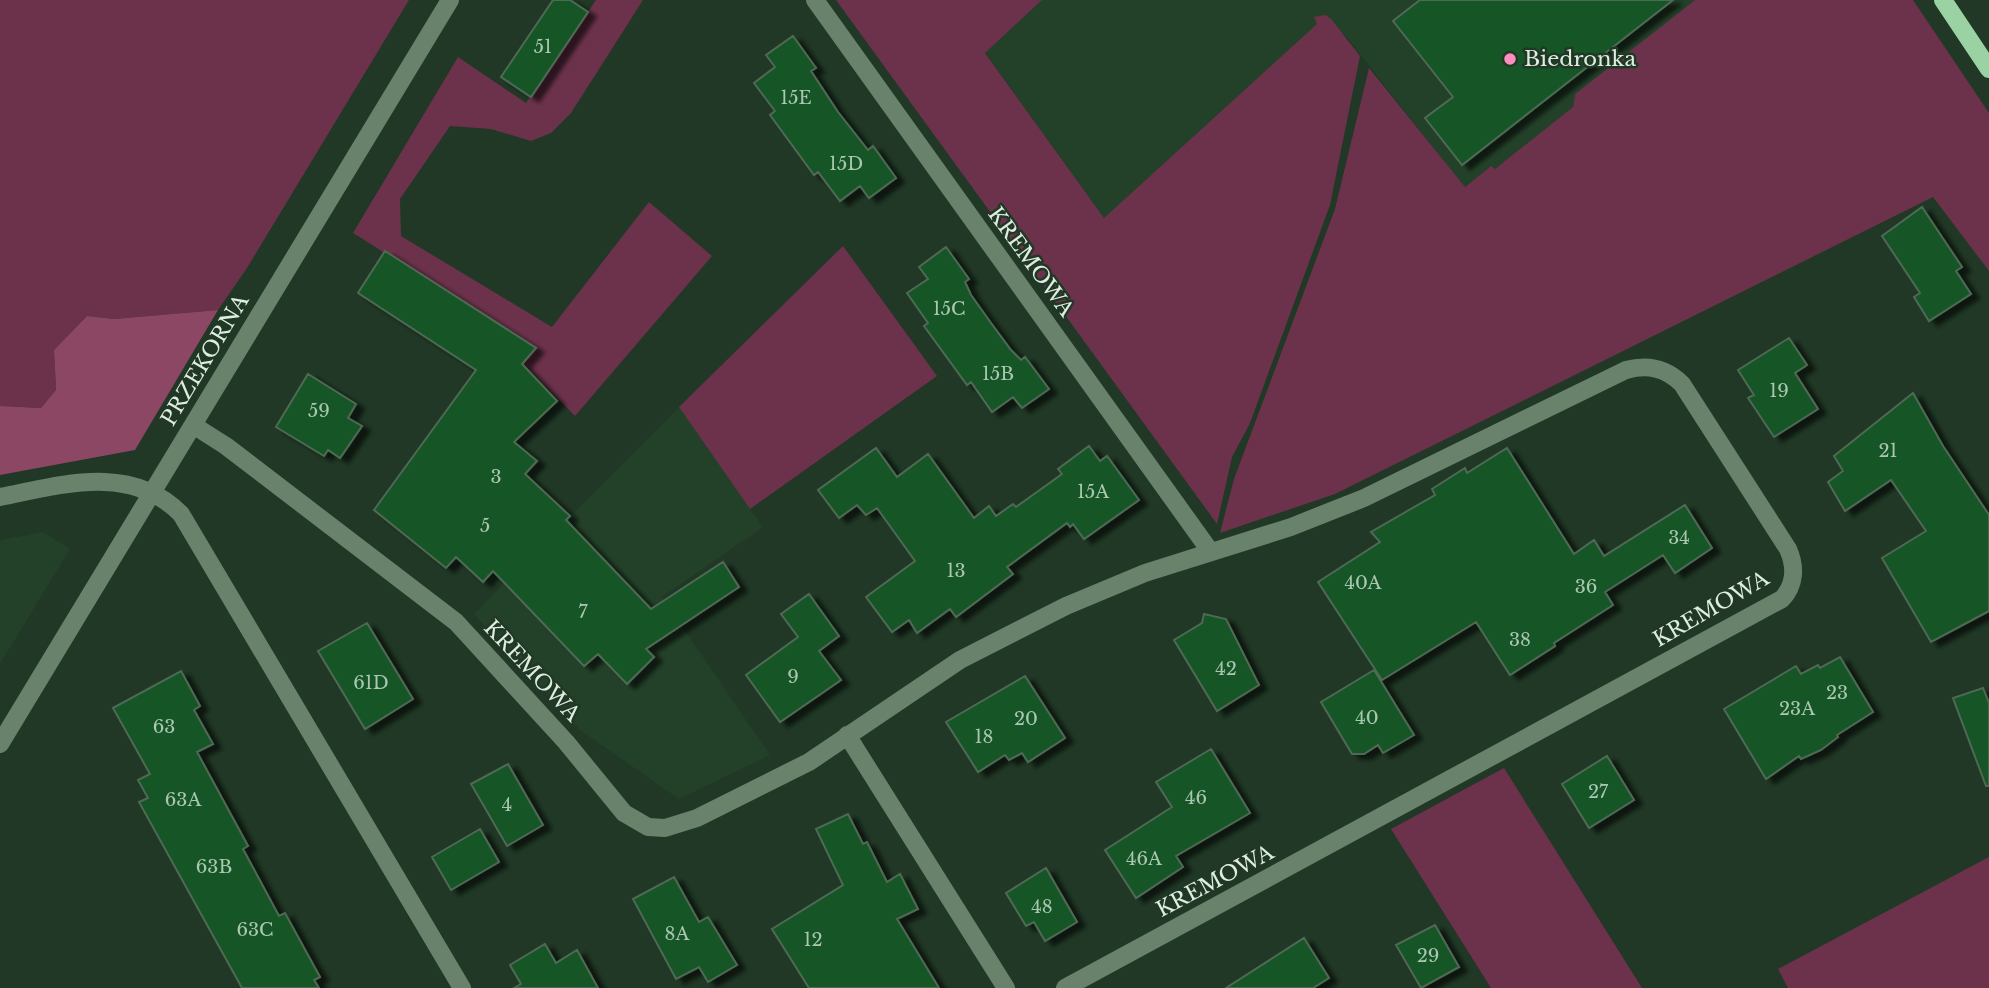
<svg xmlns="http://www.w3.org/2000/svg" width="1989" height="988" font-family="'Libre Baskerville',serif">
<defs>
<filter id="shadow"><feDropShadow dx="8" dy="4.5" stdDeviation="2" flood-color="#0009"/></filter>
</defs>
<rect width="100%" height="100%" fill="#203825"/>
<!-- built -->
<path fill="#234129" d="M 1042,0 L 1695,0 L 1575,94 L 1573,107 L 1494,170 L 1491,166 L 1464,187 L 1345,35 L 1315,18 L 1318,24 L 1104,218 L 985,52 Z
M 679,407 L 763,527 L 662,597 L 770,755 L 679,799 L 580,730 L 474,614 Z
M 43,532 L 70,549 L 0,664 L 0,540 Z"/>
<!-- green -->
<path fill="#6c324b" d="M 0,0 L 409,0 L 247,268 L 218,310 L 114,319 L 87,316 L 54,350 L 56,391 L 41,408 L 0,406 Z
M 596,0 L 643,0 L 571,113 L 551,133 L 531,141 L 491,129 L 450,126 L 400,199 L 401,236 L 552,327 L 649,202 L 712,256 L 575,416 L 523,363 L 535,347 L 353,233 L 458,57 L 526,103 Z
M 836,0 L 1042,0 L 985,53 L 1104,218 L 1317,24 L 1314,17 L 1326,15 L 1332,20 L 1360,56 L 1330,205 L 1250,423 L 1232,457 L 1217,524 Z
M 1695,0 L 1913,0 L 1989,113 L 1989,271 L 1933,197 L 1335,494 L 1220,533 L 1234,479 L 1335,209 L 1369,68 L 1465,187 L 1491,166 L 1495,169 L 1573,107 L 1575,94 Z
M 843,246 L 937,376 L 750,509 L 679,407 Z
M 1504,768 L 1642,988 L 1491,988 L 1391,829 Z
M 1989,857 L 1989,988 L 1788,988 L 1778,969 Z"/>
<!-- forest -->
<path fill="#8c4765" d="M 218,310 L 135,450 L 0,475 L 0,406 L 41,408 L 56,390 L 54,350 L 87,316 L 114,319 Z"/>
<!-- building -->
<path fill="#125527" stroke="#506954" stroke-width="2" filter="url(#shadow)" d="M 553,0 L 570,0 L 588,12 L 531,97 L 501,77 Z
M 1420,0 L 1673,0 L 1462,165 L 1425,118 L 1453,97 L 1393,21 Z
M 793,36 L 816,68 L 811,71 L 838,112 L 868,150 L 873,146 L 896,178 L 869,198 L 860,186 L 840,201 L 818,172 L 814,175 L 770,115 L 775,111 L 754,83 L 775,67 L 766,55 Z
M 1922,207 L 1962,267 L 1956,271 L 1971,294 L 1929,321 L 1914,297 L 1920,293 L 1882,236 Z
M 946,247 L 969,279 L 965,282 L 971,295 L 991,323 L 1011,350 L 1021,360 L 1025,357 L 1049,389 L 1022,408 L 1013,397 L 992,412 L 971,382 L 967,385 L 924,326 L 928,323 L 907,293 L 928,279 L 919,267 Z
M 385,251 L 536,348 L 522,364 L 557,401 L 514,442 L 537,461 L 525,474 L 570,516 L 566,520 L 651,609 L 723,562 L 739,587 L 646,649 L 654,657 L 627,684 L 598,654 L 584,666 L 493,571 L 483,582 L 456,557 L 446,568 L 374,510 L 476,370 L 358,293 Z
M 1789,338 L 1807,365 L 1795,373 L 1818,409 L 1774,437 L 1748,398 L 1754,395 L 1738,370 Z
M 308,374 L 356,404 L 348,418 L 362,426 L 340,458 L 328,450 L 324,456 L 276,427 Z
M 1913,393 L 1943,446 L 1989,515 L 1989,611 L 1931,642 L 1882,558 L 1926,531 L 1891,480 L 1845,511 L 1828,482 L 1843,471 L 1834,456 Z
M 1089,446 L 1100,461 L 1107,456 L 1139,500 L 1084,539 L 1073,524 L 1070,527 L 1067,523 L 1007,567 L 1013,574 L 956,617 L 950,609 L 917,633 L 909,620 L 892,632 L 866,597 L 915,561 L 877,508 L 866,515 L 857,505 L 839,518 L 818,490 L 876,448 L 897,477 L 928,454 L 974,518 L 989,506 L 996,516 L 1013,504 L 1016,507 L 1062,474 L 1058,469 Z
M 1507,448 L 1574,554 L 1594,540 L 1604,556 L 1685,505 L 1712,548 L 1675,573 L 1663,555 L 1605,592 L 1613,605 L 1554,643 L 1555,646 L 1510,675 L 1476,622 L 1382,680 L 1318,582 L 1380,542 L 1371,532 L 1435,495 L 1432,489 L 1465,468 L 1467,473 Z
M 809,594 L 839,636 L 819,651 L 841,680 L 780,722 L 746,675 L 798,637 L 781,614 Z
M 1204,614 L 1226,619 L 1259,685 L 1217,711 L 1174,640 L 1202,623 Z
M 367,623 L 413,699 L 365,729 L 318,651 Z
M 1840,657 L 1873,712 L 1837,735 L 1838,737 L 1821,750 L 1801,759 L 1799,756 L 1766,779 L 1724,709 L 1796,666 L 1801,674 L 1818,665 L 1820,668 Z
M 1374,670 L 1414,735 L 1383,753 L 1378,745 L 1364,754 L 1352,754 L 1321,702 Z
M 181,671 L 200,706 L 194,710 L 213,744 L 197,752 L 248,846 L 243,849 L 279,916 L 285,913 L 320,977 L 314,980 L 319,988 L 242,988 L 139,802 L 148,798 L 138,780 L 150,774 L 113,708 Z
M 1025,676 L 1065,738 L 1028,762 L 1022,753 L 1009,760 L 1005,755 L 978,772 L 946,722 Z
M 1983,688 L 1989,703 L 1989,786 L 1986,786 L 1953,698 Z
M 1211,749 L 1250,813 L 1176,856 L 1183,867 L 1136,898 L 1105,850 L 1172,807 L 1156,782 Z
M 1607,756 L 1634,800 L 1589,828 L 1562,784 Z
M 508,764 L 543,825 L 507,846 L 471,784 Z
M 848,814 L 863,844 L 867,842 L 887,882 L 900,874 L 918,909 L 897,919 L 939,988 L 809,988 L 772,929 L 843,885 L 816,829 Z
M 480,829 L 499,862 L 451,890 L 432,857 Z
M 1046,868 L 1077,922 L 1045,941 L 1034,922 L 1026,926 L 1006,893 Z
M 674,877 L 699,922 L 708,917 L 737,965 L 708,982 L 699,967 L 676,979 L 633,899 Z
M 1435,925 L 1459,967 L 1421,988 L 1396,945 Z
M 1304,938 L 1329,978 L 1313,988 L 1226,988 Z
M 545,944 L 556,963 L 577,950 L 598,988 L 514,988 L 521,984 L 510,965 Z"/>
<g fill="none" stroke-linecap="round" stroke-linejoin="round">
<!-- minor -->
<path stroke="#68826b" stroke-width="18" d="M 815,0 L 1210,551
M 193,425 L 226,446 L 456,622 L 566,742 L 624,813 L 648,827 L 665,828 L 697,818 L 809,762 L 960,660 L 1066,606 L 1145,573 L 1291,527 L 1364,498 L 1626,370 C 1648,364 1666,368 1682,384 L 1788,549 C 1796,567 1795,585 1782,599 L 1065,988
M 0,497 C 61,485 131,463 181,514 L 462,988
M 847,735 L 1006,988
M 0,744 L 450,0"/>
<!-- major -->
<path stroke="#9bd2a4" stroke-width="18" d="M 1943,0 L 1989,69"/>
</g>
<!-- markers -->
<circle fill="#fe8ebd" stroke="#203825" stroke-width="2.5" cx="1510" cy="59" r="7"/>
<g text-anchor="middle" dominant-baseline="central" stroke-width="5" stroke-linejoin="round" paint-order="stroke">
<!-- number labels -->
<g font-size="18" fill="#abc7b2">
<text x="543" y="47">51</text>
<text x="796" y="98">15E</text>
<text x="846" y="164">15D</text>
<text x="949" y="309">15C</text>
<text x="998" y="374">15B</text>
<text x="1779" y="391">19</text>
<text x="319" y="411">59</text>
<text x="1888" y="451">21</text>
<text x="496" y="477">3</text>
<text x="1093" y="492">15A</text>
<text x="485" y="526">5</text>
<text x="1679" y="538">34</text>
<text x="956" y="571">13</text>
<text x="1363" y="583">40A</text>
<text x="1586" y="587">36</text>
<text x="583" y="612">7</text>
<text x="1520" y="640">38</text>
<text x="1226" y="669">42</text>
<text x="793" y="677">9</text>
<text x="371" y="683">61D</text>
<text x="1837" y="693">23</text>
<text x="1797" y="709">23A</text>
<text x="1367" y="718">40</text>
<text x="1026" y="719">20</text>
<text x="164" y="727">63</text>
<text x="984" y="737">18</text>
<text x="1598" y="792">27</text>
<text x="1196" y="798">46</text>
<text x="183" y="800">63A</text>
<text x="507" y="805">4</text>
<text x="1144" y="859">46A</text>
<text x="214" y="867">63B</text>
<text x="1042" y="907">48</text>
<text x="255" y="930">63C</text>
<text x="677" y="934">8A</text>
<text x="813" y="940">12</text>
<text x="1428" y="956">29</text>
</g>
<!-- poi labels -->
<g font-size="21" fill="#deede0" stroke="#203825" text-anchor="start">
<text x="1524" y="59">Biedronka</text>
</g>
<!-- street labels -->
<g font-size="21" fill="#deede0" stroke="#203825">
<text transform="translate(1031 262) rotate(54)">KREMOWA</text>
<text transform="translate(205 360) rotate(-59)">PRZEKORNA</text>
<text transform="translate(1711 609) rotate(-30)">KREMOWA</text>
<text transform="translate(532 671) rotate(47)">KREMOWA</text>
<text transform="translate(1215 881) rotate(-28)">KREMOWA</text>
</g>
</g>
</svg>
